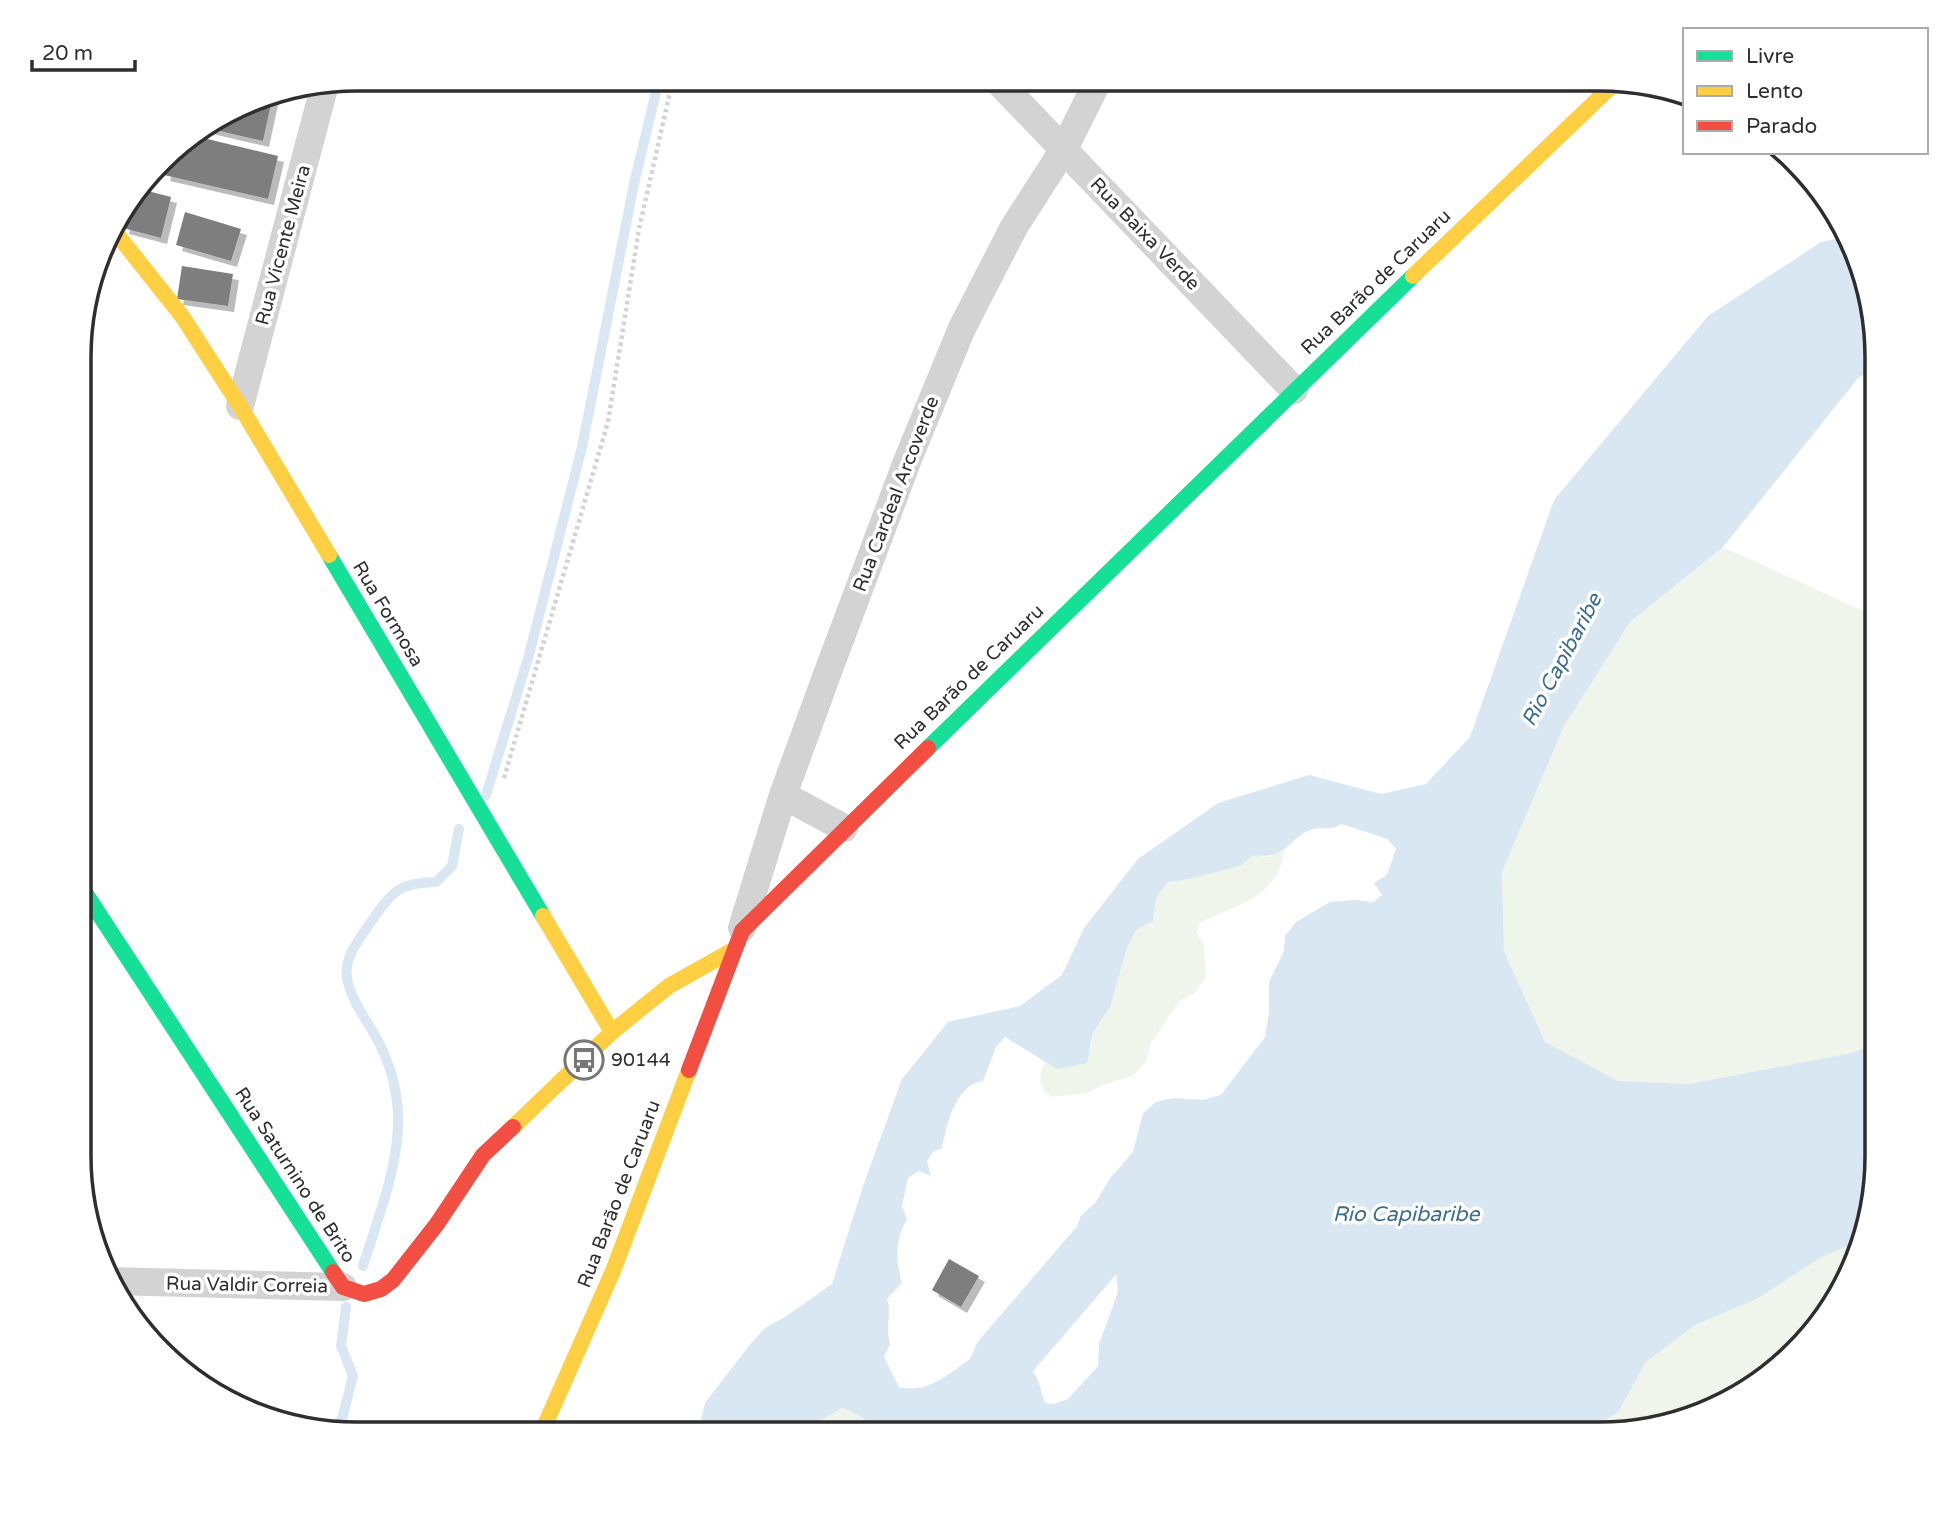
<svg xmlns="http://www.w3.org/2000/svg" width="1956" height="1513" font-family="'Varela Round',sans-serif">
<defs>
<filter id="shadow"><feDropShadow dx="6" dy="6" stdDeviation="0" flood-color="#0004"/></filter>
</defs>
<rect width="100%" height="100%" fill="#fff"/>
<!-- green -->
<path fill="#f0f5ec" d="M 1723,547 L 1872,615 L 1871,1045 L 1851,1053 L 1689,1084 L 1618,1081 L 1545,1043 L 1504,951 L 1502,872 L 1564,726 L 1630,622 Z
M 1284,851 C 1278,899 1236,904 1200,923 L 1197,933 L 1204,945 L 1206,978 L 1194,993 L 1180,1001 L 1171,1013 L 1151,1043 L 1146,1062 L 1132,1076 L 1103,1085 L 1087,1093 L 1051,1097 C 1038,1087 1038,1076 1045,1062 L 1057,1069 L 1091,1050 L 1093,1034 L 1110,1007 L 1127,948 L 1136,930 L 1153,921 L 1156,898 L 1168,882 L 1190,879 L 1240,866 L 1254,855 L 1267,857 Z
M 1861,1240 L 1856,1263 L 1808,1339 L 1722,1406 L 1599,1434 L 1584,1434 L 1618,1412 L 1646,1362 L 1695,1325 L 1757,1299 L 1820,1258 Z
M 842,1408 C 855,1414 869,1419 874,1434 L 797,1434 Z"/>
<!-- water -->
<path fill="#d8e7f2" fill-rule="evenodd" d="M 1849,236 L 1877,357 L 1877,367 L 1858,378 L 1723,547 L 1630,622 L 1564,726 L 1502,872 L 1504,951 L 1545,1042 L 1618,1081 L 1689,1084 L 1851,1053 L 1877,1043 L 1877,1174 L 1861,1240 L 1820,1258 L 1757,1299 L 1695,1325 L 1646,1362 L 1618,1412 L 1584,1434 L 874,1434 C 869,1419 855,1413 842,1408 L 797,1434 L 703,1434 L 701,1419 L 705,1403 L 752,1342 L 765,1328 L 785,1317 L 832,1284 L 863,1186 L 902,1079 L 948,1022 L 1020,1006 L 1062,975 L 1084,928 L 1138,859 L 1218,803 L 1309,775 L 1381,794 L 1426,784 L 1470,737 L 1554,500 L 1708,316 L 1821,242 ZM 1341,824 L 1388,839 L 1396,849 L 1387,875 L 1374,883 L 1382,895 L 1373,902 L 1355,900 L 1330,902 L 1296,922 L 1285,936 L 1284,951 L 1269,982 L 1269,1012 L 1265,1037 L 1221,1095 L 1203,1100 L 1174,1098 L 1156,1102 L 1143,1113 L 1133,1152 L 1111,1177 L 1095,1203 L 1081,1216 L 1055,1280 L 1065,1273 L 1079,1283 L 1100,1262 L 1116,1271 L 1118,1292 L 1099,1344 L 1098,1366 L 1068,1399 L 1054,1404 L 1045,1403 C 1042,1395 1040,1384 1036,1376 C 1025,1358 1000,1353 981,1351 C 956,1367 932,1395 899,1387 L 884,1357 L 890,1344 C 885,1326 892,1313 887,1299 L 902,1283 C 896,1261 894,1239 907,1220 L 902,1206 L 908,1178 L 919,1171 L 931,1176 L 927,1161 L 933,1152 L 942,1148 C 947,1124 955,1085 983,1081 L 996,1047 L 1005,1037 L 1057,1069 L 1087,1063 L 1093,1033 L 1110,1007 L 1127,948 L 1136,930 L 1153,921 L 1156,898 L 1168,882 L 1190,879 L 1240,866 L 1254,855 C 1290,861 1288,835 1314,829 C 1325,827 1331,831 1341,824 Z"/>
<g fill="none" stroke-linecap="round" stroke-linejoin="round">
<!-- stream -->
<path stroke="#d8e7f2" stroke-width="10" d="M 486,795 L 529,655 L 582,447 L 634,184 L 659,79
M 363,1266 C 377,1221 396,1174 398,1127 C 399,1100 393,1073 382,1049 C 372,1026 351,1003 347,978 C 343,956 364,933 375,916 C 394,889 402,883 436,882 L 452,866 L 459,829
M 331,1432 L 342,1419 L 353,1376 L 341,1346 L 346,1307"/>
<!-- river -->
<path stroke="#d8e7f2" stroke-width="61" d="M 969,1434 L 1004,1358 L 1127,1215"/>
</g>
<!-- building -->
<path fill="#7e7e7e" filter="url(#shadow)" d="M 262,97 L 272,99 L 263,141 L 207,128 Z
M 195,136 L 278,156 L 268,199 L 164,175 L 169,154 L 174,148 Z
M 140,189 L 171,197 L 161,238 L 123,228 L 130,201 Z
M 185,212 L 241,229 L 231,261 L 176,245 Z
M 182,266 L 233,274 L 228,306 L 177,299 Z
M 949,1259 L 979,1276 L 961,1307 L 932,1290 Z"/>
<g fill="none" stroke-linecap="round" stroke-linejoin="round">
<!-- path -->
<path stroke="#d3d3d3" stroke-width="4.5" stroke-dasharray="3.5 3.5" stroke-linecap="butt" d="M 504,778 L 608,422 L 639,229 L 673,79"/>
<!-- street -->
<path stroke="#d3d3d3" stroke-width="28" d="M 996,79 L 1294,390
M 240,406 L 325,84
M 783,795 L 844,828
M 742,928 L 783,795 L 826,677 L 908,459 L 962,328 L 1014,227 L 1064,149 L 1099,79
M 109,1281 L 343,1287"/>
<!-- fast -->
<path stroke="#16e098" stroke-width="16" d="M 329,555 L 543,916
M 928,748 L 1413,276
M 80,885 L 333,1272"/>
<!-- slow -->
<path stroke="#ffcf43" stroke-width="16" d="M 112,228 L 182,316 L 240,406 L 329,555
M 1413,276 L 1618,80
M 543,916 L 612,1032
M 513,1127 L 612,1032 L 669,986 L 733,950
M 541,1434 L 613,1271 L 689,1070"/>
<!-- jam -->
<path stroke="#f24e42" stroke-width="16" d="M 689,1070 L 742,931 L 928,748
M 333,1272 L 343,1287 L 364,1294 L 381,1289 L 393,1280 L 437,1224 L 483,1155 L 513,1127"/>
</g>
<!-- icons -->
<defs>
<g id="bus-ring" transform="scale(2.0125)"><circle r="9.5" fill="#fff" stroke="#777" stroke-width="1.5"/><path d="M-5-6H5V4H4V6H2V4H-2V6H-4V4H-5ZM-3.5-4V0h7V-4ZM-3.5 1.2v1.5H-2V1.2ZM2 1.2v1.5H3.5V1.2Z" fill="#777"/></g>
</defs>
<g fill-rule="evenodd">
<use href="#bus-ring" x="584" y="1060"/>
</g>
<g text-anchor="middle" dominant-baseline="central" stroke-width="7" stroke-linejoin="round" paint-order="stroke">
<!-- street labels -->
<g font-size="19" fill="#2e2e2e" stroke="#fff">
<text transform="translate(1145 234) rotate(46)">Rua Baixa Verde</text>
<text transform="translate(283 245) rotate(-75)">Rua Vicente Meira</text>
<text transform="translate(1376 282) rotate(-44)">Rua Barão de Caruaru</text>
<text transform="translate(896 494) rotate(-69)">Rua Cardeal Arcoverde</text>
<text transform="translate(388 614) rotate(59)">Rua Formosa</text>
<text transform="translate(969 677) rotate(-44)">Rua Barão de Caruaru</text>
<text transform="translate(295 1175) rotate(57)">Rua Saturnino de Brito</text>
<text transform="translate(619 1194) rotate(-69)">Rua Barão de Caruaru</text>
<text transform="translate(247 1285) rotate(1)">Rua Valdir Correia</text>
</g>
<!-- poi labels -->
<g font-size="19" fill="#2e2e2e" stroke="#fff" text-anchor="start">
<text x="611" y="1060">90144</text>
</g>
<!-- water labels -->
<g font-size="21" font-style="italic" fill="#3b6d92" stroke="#fff">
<text transform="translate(1562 660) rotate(-62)">Rio Capibaribe</text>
<text x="1406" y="1214">Rio Capibaribe</text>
</g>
</g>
<!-- crop -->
<path d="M0 0H1956V1513H0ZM357 91H1599A266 266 0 0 1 1865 357V1156A266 266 0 0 1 1599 1422H357A266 266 0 0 1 91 1156V357A266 266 0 0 1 357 91Z" fill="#fff" fill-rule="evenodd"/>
<path fill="none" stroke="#2e2e2e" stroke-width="3.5" d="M357 91H1599A266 266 0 0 1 1865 357V1156A266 266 0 0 1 1599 1422H357A266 266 0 0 1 91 1156V357A266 266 0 0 1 357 91Z"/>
<!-- legend -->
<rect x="1683" y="28" width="245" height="126" fill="#ffffff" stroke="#ababab" stroke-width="2"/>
<rect x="1697" y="51" width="35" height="10" fill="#16e098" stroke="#ababab" stroke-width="2"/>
<text x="1746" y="63" font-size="21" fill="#2e2e2e">Livre</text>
<rect x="1697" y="86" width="35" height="10" fill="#ffcf43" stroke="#ababab" stroke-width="2"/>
<text x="1746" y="98" font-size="21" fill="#2e2e2e">Lento</text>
<rect x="1697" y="121" width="35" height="10" fill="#f24e42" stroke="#ababab" stroke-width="2"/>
<text x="1746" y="133" font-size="21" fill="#2e2e2e">Parado</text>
<!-- scale -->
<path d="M32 60v10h103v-10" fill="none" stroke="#2e2e2e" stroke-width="3.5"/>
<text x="42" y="60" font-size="21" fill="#2e2e2e" stroke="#ffffff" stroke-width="5" paint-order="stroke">20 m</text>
</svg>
